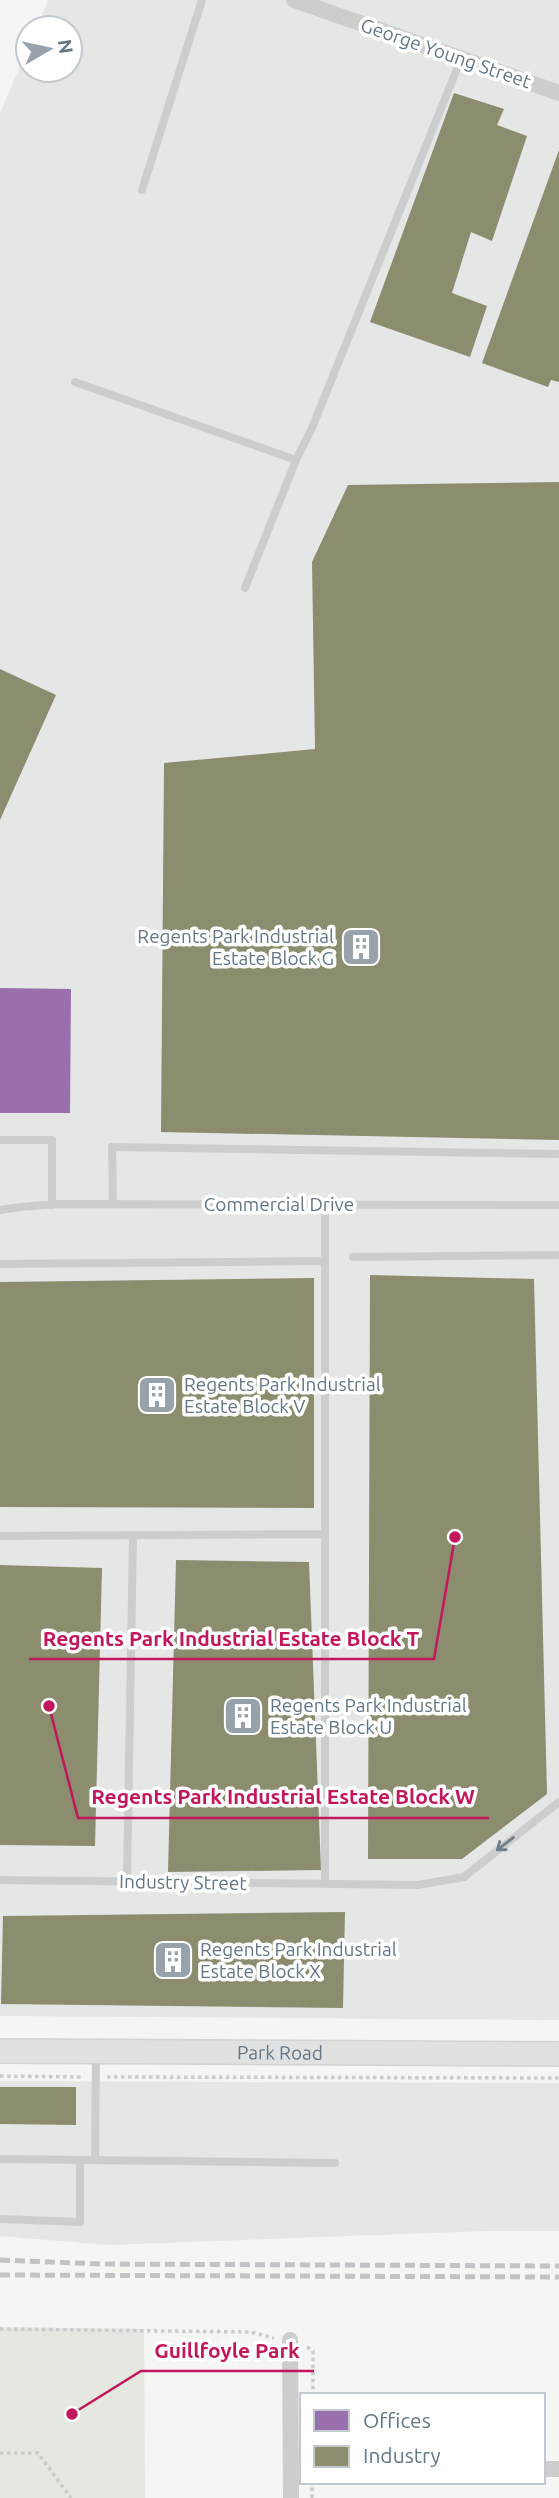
<svg xmlns="http://www.w3.org/2000/svg" width="559" height="2498" font-family="Ubuntu,sans-serif">
<rect width="100%" height="100%" fill="#f5f5f3"/>
<!-- built -->
<path fill="#e5e7e6" d="M 48,0 L 559,0 L 559,2020 L 0,2016 L 0,113 L 28,48 L 28,70 L 70,70 L 70,28 L 36,28 Z
M 0,2081 L 559,2083 L 559,2231 L 487,2231 L 108,2245 L 0,2236 Z"/>
<!-- green -->
<path fill="#e4e8e1" d="M 0,2327 L 144,2329 L 145,2498 L 0,2498 Z"/>
<!-- offices -->
<path fill="#9970ab" d="M 0,988 L 71,989 L 70,1113 L 0,1113 Z"/>
<!-- industry -->
<path fill="#8c8c6e" d="M 454,93 L 504,109 L 497,125 L 527,136 L 492,241 L 471,232 L 452,293 L 487,306 L 470,357 L 370,322 Z
M 559,150 L 559,382 L 551,380 L 548,387 L 482,363 Z
M 559,482 L 559,1140 L 161,1132 L 164,763 L 315,749 L 312,562 L 348,485 Z
M 0,669 L 56,695 L 0,820 Z
M 370,1275 L 534,1279 L 547,1794 L 462,1859 L 368,1859 Z
M 314,1278 L 314,1508 L 0,1507 L 0,1282 Z
M 176,1560 L 309,1562 L 321,1870 L 168,1872 Z
M 0,1565 L 102,1568 L 95,1846 L 0,1845 Z
M 345,1912 L 343,2008 L 1,2004 L 3,1916 Z
M 0,2087 L 76,2087 L 76,2125 L 0,2124 Z"/>
<g fill="none" stroke-linecap="round" stroke-linejoin="round">
<!-- secondary casing -->
<g stroke="#d2d3d4" stroke-width="26">
<g id="secondary">
<path id="s1" d="M 0,2051 L 559,2054"/>
</g>
</g>
<!-- path -->
<path stroke="#cacbcb" stroke-width="3.5" stroke-dasharray="3.5 3.5" stroke-linecap="butt" d="M 0,2076 L 82,2077
M 107,2077 L 559,2078
M 0,2329 L 251,2332 L 274,2338
M 307,2347 L 313,2351 L 313,2395
M 0,2453 L 38,2453 L 71,2498
M 312,2498 L 312,2482"/>
<!-- service -->
<path stroke="#cccece" stroke-width="8" d="M 142,190 L 202,0
M 75,382 L 296,460 L 312,428 L 461,59
M 245,588 L 296,460
M 0,1140 L 52,1140 L 52,1205
M 113,1204 L 112,1147 L 559,1154
M 0,1210 L 20,1207 L 59,1204 L 559,1205
M 353,1257 L 559,1255
M 0,1264 L 325,1261
M 0,1536 L 325,1534
M 0,1880 L 418,1885 L 464,1877 L 559,1802
M 127,1881 L 133,1535
M 325,1883 L 325,1204
M 0,2159 L 335,2163
M 95,2160 L 96,2055
M 0,2219 L 80,2222 L 80,2160"/>
<!-- minor -->
<path stroke="#cccece" stroke-width="16" d="M 294,0 L 559,93
M 290,2340 L 291,2498
M 543,2469 L 559,2469"/>
<!-- secondary -->
<use href="#secondary" stroke="#e0e1e1" stroke-width="23"/>
<!-- rail -->
<path stroke="#c1c3c4" stroke-width="5" stroke-dasharray="10 5" stroke-linecap="butt" d="M 0,2260 L 101,2264 L 559,2266
M 0,2275 L 559,2277"/>
</g>
<!-- one-way arrows -->
<defs><path id="oneway-shaft" d="M-6 0H5M1.5-3L5.5 0L1.5 3" fill="none" stroke-width="1.6" stroke-linecap="round" stroke-linejoin="round" transform="scale(1.75)"/></defs>
<use stroke="#6e7f8b" href="#oneway-shaft" transform="translate(505 1844) rotate(142)"/>
<!-- icons -->
<defs>
<g id="building-square" transform="scale(2.0125)"><rect x="-9" y="-9" width="18" height="18" rx="4" fill="#97a2ab" stroke="#fff"/><path d="M-4-6H4V6H1V3H-1V6H-4ZM-2.5-4.3h1.7v1.8h-1.7ZM.8-4.3h1.7v1.8H.8ZM-2.5-1h1.7V.8h-1.7ZM.8-1h1.7V.8H.8Z" fill="#fff"/></g>
</defs>
<g fill-rule="evenodd">
<use href="#building-square" x="361" y="947"/>
<use href="#building-square" x="157" y="1395"/>
<use href="#building-square" x="243" y="1716"/>
<use href="#building-square" x="173" y="1960"/>
</g>
<g text-anchor="middle" dominant-baseline="central" stroke-width="7" stroke-linejoin="round" paint-order="stroke">
<!-- street labels -->
<g font-size="19" fill="#647684" stroke="#fff">
<text transform="translate(446 53) rotate(19)">George Young Street</text>
<text x="279" y="1204">Commercial Drive</text>
<text transform="translate(183 1882) rotate(1)">Industry Street</text>
<text stroke="none"><textPath href="#s1" startOffset="280">Park Road</textPath></text>
</g>
<!-- poi labels -->
<g font-size="19" fill="#647684" stroke="#fff" text-anchor="start">
<text x="334" y="936" text-anchor="end">Regents Park Industrial<tspan x="334" dy="22">Estate Block G</tspan></text>
<text x="184" y="1384">Regents Park Industrial<tspan x="184" dy="22">Estate Block V</tspan></text>
<text x="270" y="1705">Regents Park Industrial<tspan x="270" dy="22">Estate Block U</tspan></text>
<text x="200" y="1949">Regents Park Industrial<tspan x="200" dy="22">Estate Block X</tspan></text>
</g>
</g>
<!-- callouts -->
<path fill="none" stroke="#c2185b" stroke-width="2.5" d="M455 1537L434 1659H29M49 1706L78 1818H489M72 2414L141 2371H314"/>
<g fill="#c2185b" stroke="#fff" stroke-width="2.5">
<circle cx="455" cy="1537" r="7"/>
<circle cx="49" cy="1706" r="7"/>
<circle cx="72" cy="2414" r="7"/>
</g>
<g font-size="21" text-anchor="middle" font-weight="bold" fill="#c2185b" stroke="#fff" stroke-width="7" stroke-linejoin="round" paint-order="stroke">
<text x="231" y="1646">Regents Park Industrial Estate Block T</text>
<text x="283" y="1804">Regents Park Industrial Estate Block W</text>
<text x="227" y="2358">Guillfoyle Park</text>
</g>
<!-- legend -->
<rect x="300" y="2393" width="245" height="91" fill="#ffffff" stroke="#c1c8ce" stroke-width="2"/>
<rect x="314" y="2410" width="35" height="21" fill="#9970ab" stroke="#c1c8ce" stroke-width="2"/>
<text x="363" y="2428" font-size="21" fill="#647684">Offices</text>
<rect x="314" y="2446" width="35" height="21" fill="#8c8c6e" stroke="#c1c8ce" stroke-width="2"/>
<text x="363" y="2463" font-size="21" fill="#647684">Industry</text>
<!-- north arrow -->
<g transform="translate(49 49) rotate(81)"><circle r="33" fill="#ffffff" stroke="#c1c8ce" stroke-width="2"/>
<path d="M0-5L12 26L0 18L-12 26Z" fill="#97a2ab"/>
<text y="-10" font-size="19" font-weight="bold" text-anchor="middle" fill="#647684">N</text>
</g>
</svg>
